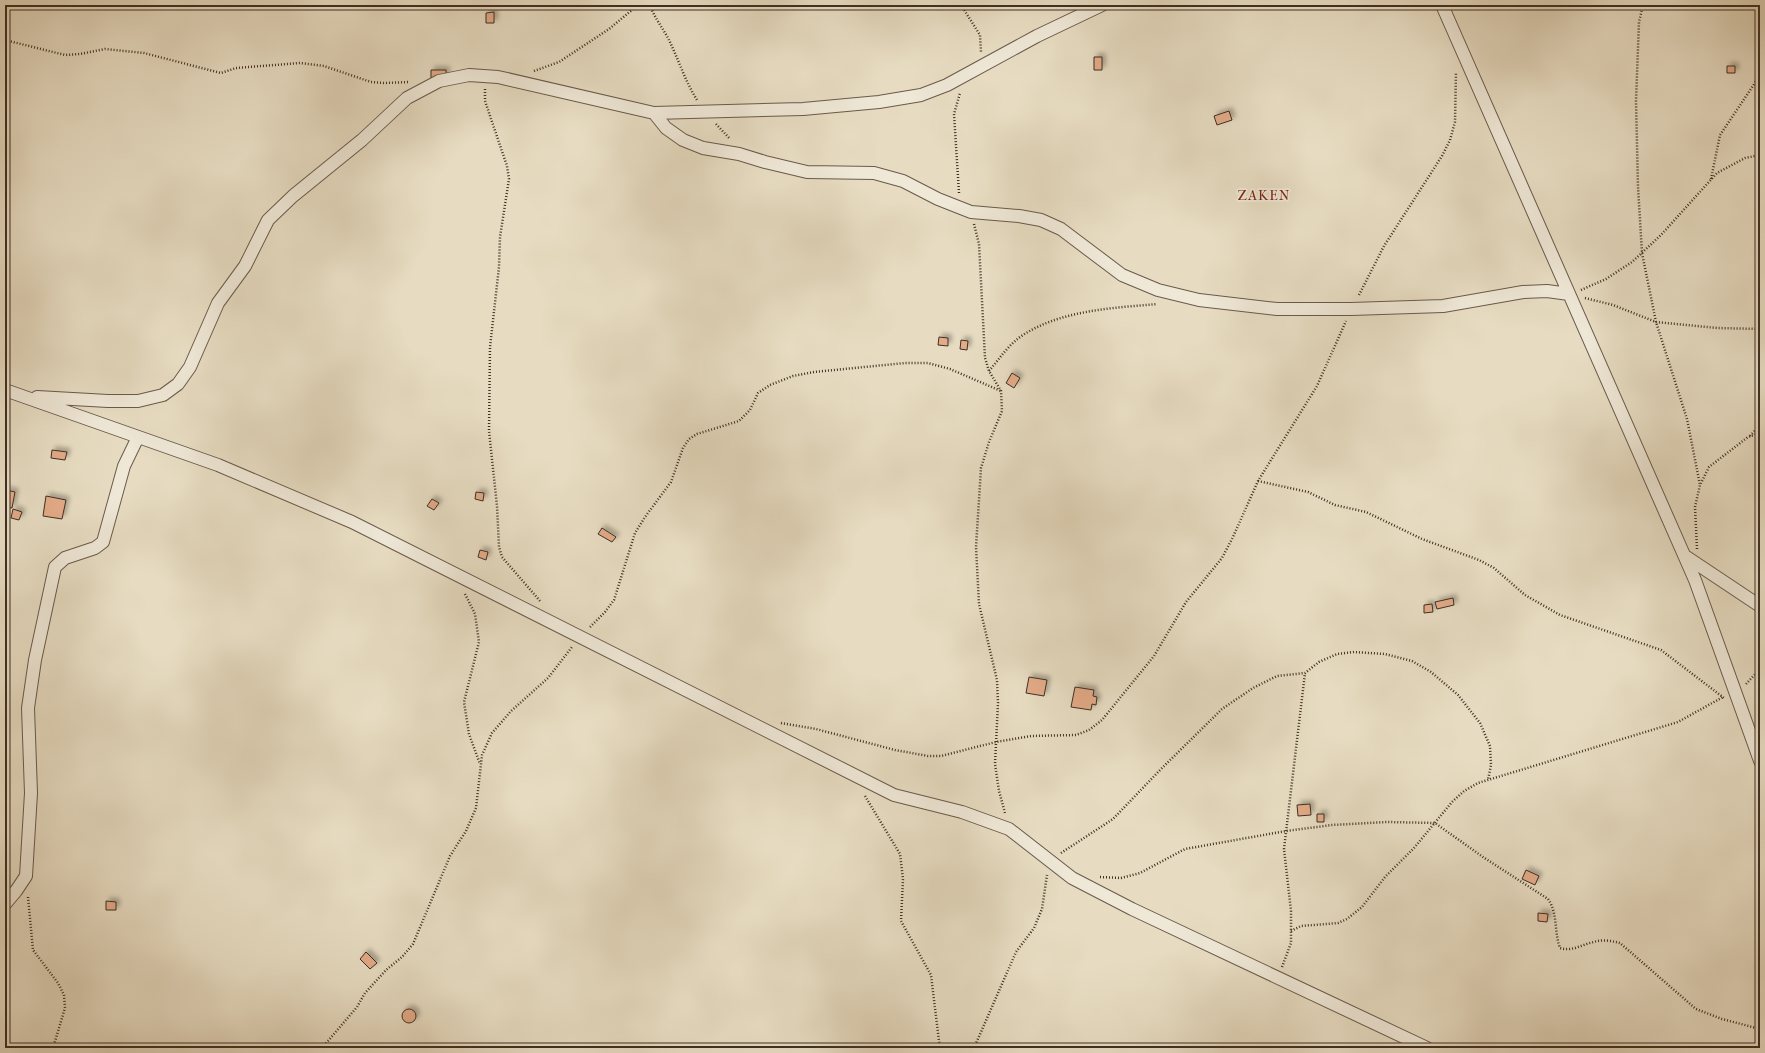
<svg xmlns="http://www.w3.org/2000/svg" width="1765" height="1053" font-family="'IM FELL French Canon',serif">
<defs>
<filter id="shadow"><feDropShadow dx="3.5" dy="-3.5" stdDeviation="2" flood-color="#0004"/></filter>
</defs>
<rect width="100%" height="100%" fill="#e7dcc2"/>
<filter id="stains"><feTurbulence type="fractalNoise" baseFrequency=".005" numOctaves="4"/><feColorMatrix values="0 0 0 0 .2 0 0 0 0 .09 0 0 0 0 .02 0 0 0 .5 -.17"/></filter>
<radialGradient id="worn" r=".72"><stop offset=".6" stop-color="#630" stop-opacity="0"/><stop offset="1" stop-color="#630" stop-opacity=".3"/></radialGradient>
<!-- building -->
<path fill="#e3ab88" stroke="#3f2f23" filter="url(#shadow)" d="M 494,12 L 494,23 L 486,23 L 486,13 Z
M 1094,57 L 1102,57 L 1102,70 L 1094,70 Z
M 1727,66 L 1735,66 L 1735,73 L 1727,73 Z
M 431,70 L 446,70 L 446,78 L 431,78 Z
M 1229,111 L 1232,120 L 1217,125 L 1214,116 Z
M 939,337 L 948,338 L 948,346 L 938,345 Z
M 961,340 L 968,341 L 967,350 L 960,349 Z
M 1012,373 L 1020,378 L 1014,388 L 1006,383 Z
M 52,450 L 67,452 L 65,460 L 51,458 Z
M 6,490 L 15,492 L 12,508 L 5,507 Z
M 476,492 L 484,493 L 483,501 L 475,499 Z
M 46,496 L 66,500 L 62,519 L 43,516 Z
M 432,499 L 439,503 L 434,510 L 427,506 Z
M 13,509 L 22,512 L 19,520 L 11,518 Z
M 602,528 L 616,537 L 612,542 L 598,534 Z
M 480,550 L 488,552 L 486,560 L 478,557 Z
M 1453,598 L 1454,605 L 1437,609 L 1435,602 Z
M 1432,604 L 1433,612 L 1424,613 L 1424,605 Z
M 1029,677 L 1047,680 L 1044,696 L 1026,693 Z
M 1075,687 L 1094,690 L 1093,696 L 1097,697 L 1096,705 L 1092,704 L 1091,710 L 1071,707 Z
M 1310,804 L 1311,815 L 1298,816 L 1297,805 Z
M 1317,814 L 1324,814 L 1324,822 L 1317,822 Z
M 1526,870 L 1539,876 L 1535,885 L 1522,879 Z
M 106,901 L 116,902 L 116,910 L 106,910 Z
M 1538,913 L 1548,914 L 1547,922 L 1538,921 Z
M 366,952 L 377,963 L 370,969 L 360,959 Z
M402 1016a7 7 0 1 1 14 0a7 7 0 1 1-14 0Z"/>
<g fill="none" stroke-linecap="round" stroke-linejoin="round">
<!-- street casing -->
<g stroke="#695a4b" stroke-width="14">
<path id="street" d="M 1442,5 L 1695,580 L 1760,761
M 654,113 L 666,128 L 683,140 L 703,148 L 739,154 L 765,162 L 807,172 L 874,173 L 903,181 L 938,199 L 971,212 L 1019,216 L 1041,220 L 1061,229 L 1122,275 L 1158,290 L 1199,300 L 1277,309 L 1351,309 L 1443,306 L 1523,292 L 1547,291 L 1569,294
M 5,390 L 218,465 L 352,522 L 894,795 L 962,812 L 1009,829 L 1072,878 L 1132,909 L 1427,1048
M 37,397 L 108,401 L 138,401 L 163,395 L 178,384 L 190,367 L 218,303 L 245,266 L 268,220 L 293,196 L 362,140 L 407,98 L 439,81 L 469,75 L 498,77 L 654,113 L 803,109 L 879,102 L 921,95 L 947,85 L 1037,36 L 1102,5
M 1685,556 L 1760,606
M 5,904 L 16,891 L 26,876 L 31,793 L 28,708 L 35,660 L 55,567 L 65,558 L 95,548 L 103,542 L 124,466 L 138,437"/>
</g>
<!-- path -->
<path stroke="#3f2f23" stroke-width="2.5" stroke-dasharray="1 2" stroke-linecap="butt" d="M 650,5 C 654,17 662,27 668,38 C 678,58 685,81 697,100
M 961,5 L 980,35 L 981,52
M 1643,5 L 1639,22 L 1636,101 L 1638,187 L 1642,253 L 1656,322 L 1687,419 L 1700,485
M 5,40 L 65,55 L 80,54 L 105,49 L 144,53 L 221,73 L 236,68 L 300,63 L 324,66 L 371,82 L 384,83 L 408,82
M 534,71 L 559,62 L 609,29 L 638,5
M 485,89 L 485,101 L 507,166 L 509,179 L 500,237 L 499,267 L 490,347 L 489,431 L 497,506 L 499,547 L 502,557 L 540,601
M 716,124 L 730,139
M 1711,179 L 1720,135 L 1753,86 L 1760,73
M 959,193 L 954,114 L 960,93
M 974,224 L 979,244 L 985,358 L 989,371 L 1001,391 L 1002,411 L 989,442 L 981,468 L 976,547 L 979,604 L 997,680 L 998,703 L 995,764 L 999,791 L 1005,813
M 1581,290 L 1606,279 L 1632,262 L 1661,235 L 1717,173 L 1745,158 L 1760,155
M 1359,295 L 1384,246 L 1442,156 L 1450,140 L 1455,122 L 1456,72
M 1585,298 L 1613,305 L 1656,322 L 1717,328 L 1760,329
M 989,371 C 1000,358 1009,344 1023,335 C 1062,310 1113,308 1157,304
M 1750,436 L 1760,425
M 1258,481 L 1308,492 L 1335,505 L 1366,512 L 1422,539 L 1479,560 L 1494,568 L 1525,595 L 1560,615 L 1661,650 L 1724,698
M 1697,549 L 1695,507 L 1700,485 L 1709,467 L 1748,437 L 1760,433
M 465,594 L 475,614 L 479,642 L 464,702 L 469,734 L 480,764
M 590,627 L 605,612 L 614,600 L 635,533 L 645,517 L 671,482 L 683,448 L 689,439 L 697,434 L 739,421 L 750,410 L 758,393 L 770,385 L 793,376 L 814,372 L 905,363 L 928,363 L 950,369 L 1001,391
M 1746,684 L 1760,669
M 781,723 L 816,729 L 895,750 L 928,756 L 941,756 L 996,742 L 1031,736 L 1076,735 L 1089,730 L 1102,720 L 1154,656 L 1186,602 L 1222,558 L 1233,537 L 1258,481 L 1317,386 L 1346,321
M 865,796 L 900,854 L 903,879 L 901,921 L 931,975 L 939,1041 L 941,1048
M 1061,853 L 1113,819 L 1161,769 L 1222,709 L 1253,688 L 1277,676 L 1305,673 L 1319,662 L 1337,654 L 1354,652 L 1385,654 L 1412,661 L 1431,672 L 1458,695 L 1480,723 L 1490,746 L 1491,765 L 1488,780
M 1100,877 L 1121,878 L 1140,873 L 1185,849 L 1286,831 L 1332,825 L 1387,822 L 1435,823 L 1483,857 L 1548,899 C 1558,913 1554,932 1560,948 C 1572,952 1583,944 1594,942 C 1603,939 1612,941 1620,943 L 1696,1009 L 1722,1019 L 1760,1029
M 28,897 L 33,950 L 58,983 L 64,995 L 65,1008 L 53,1048
M 1291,931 L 1301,926 L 1338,923 L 1347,919 L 1362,907 L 1385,877 L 1414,848 L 1452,802 L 1464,791 L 1478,783 L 1678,722 L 1723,697
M 1282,967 L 1291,943 L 1291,911 L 1284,849 L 1305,673
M 322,1048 L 357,1007 L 365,993 L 386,970 L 402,957 L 413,944 L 450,856 L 466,831 L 476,808 L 482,755 L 492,733 L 511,711 L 548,678 L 572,647
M 974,1048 L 1016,952 L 1034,928 L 1042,909 L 1047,875"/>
<!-- street -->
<use href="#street" stroke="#efe8d7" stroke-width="12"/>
</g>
<g text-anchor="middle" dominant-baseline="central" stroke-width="3.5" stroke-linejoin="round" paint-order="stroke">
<!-- quarter labels -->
<g font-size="14" letter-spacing="1" fill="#7a1f14" stroke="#efe8d7">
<text x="1264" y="195">ZAKEN</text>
</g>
</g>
<!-- margin -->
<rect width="1765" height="1053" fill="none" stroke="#e7dcc2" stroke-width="20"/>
<rect x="6" y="6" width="1753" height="1041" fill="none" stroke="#3f2f23" stroke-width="2"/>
<rect x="10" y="10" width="1745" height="1033" fill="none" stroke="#3f2f23"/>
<rect width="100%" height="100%" filter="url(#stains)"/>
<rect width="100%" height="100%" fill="url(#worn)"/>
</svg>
